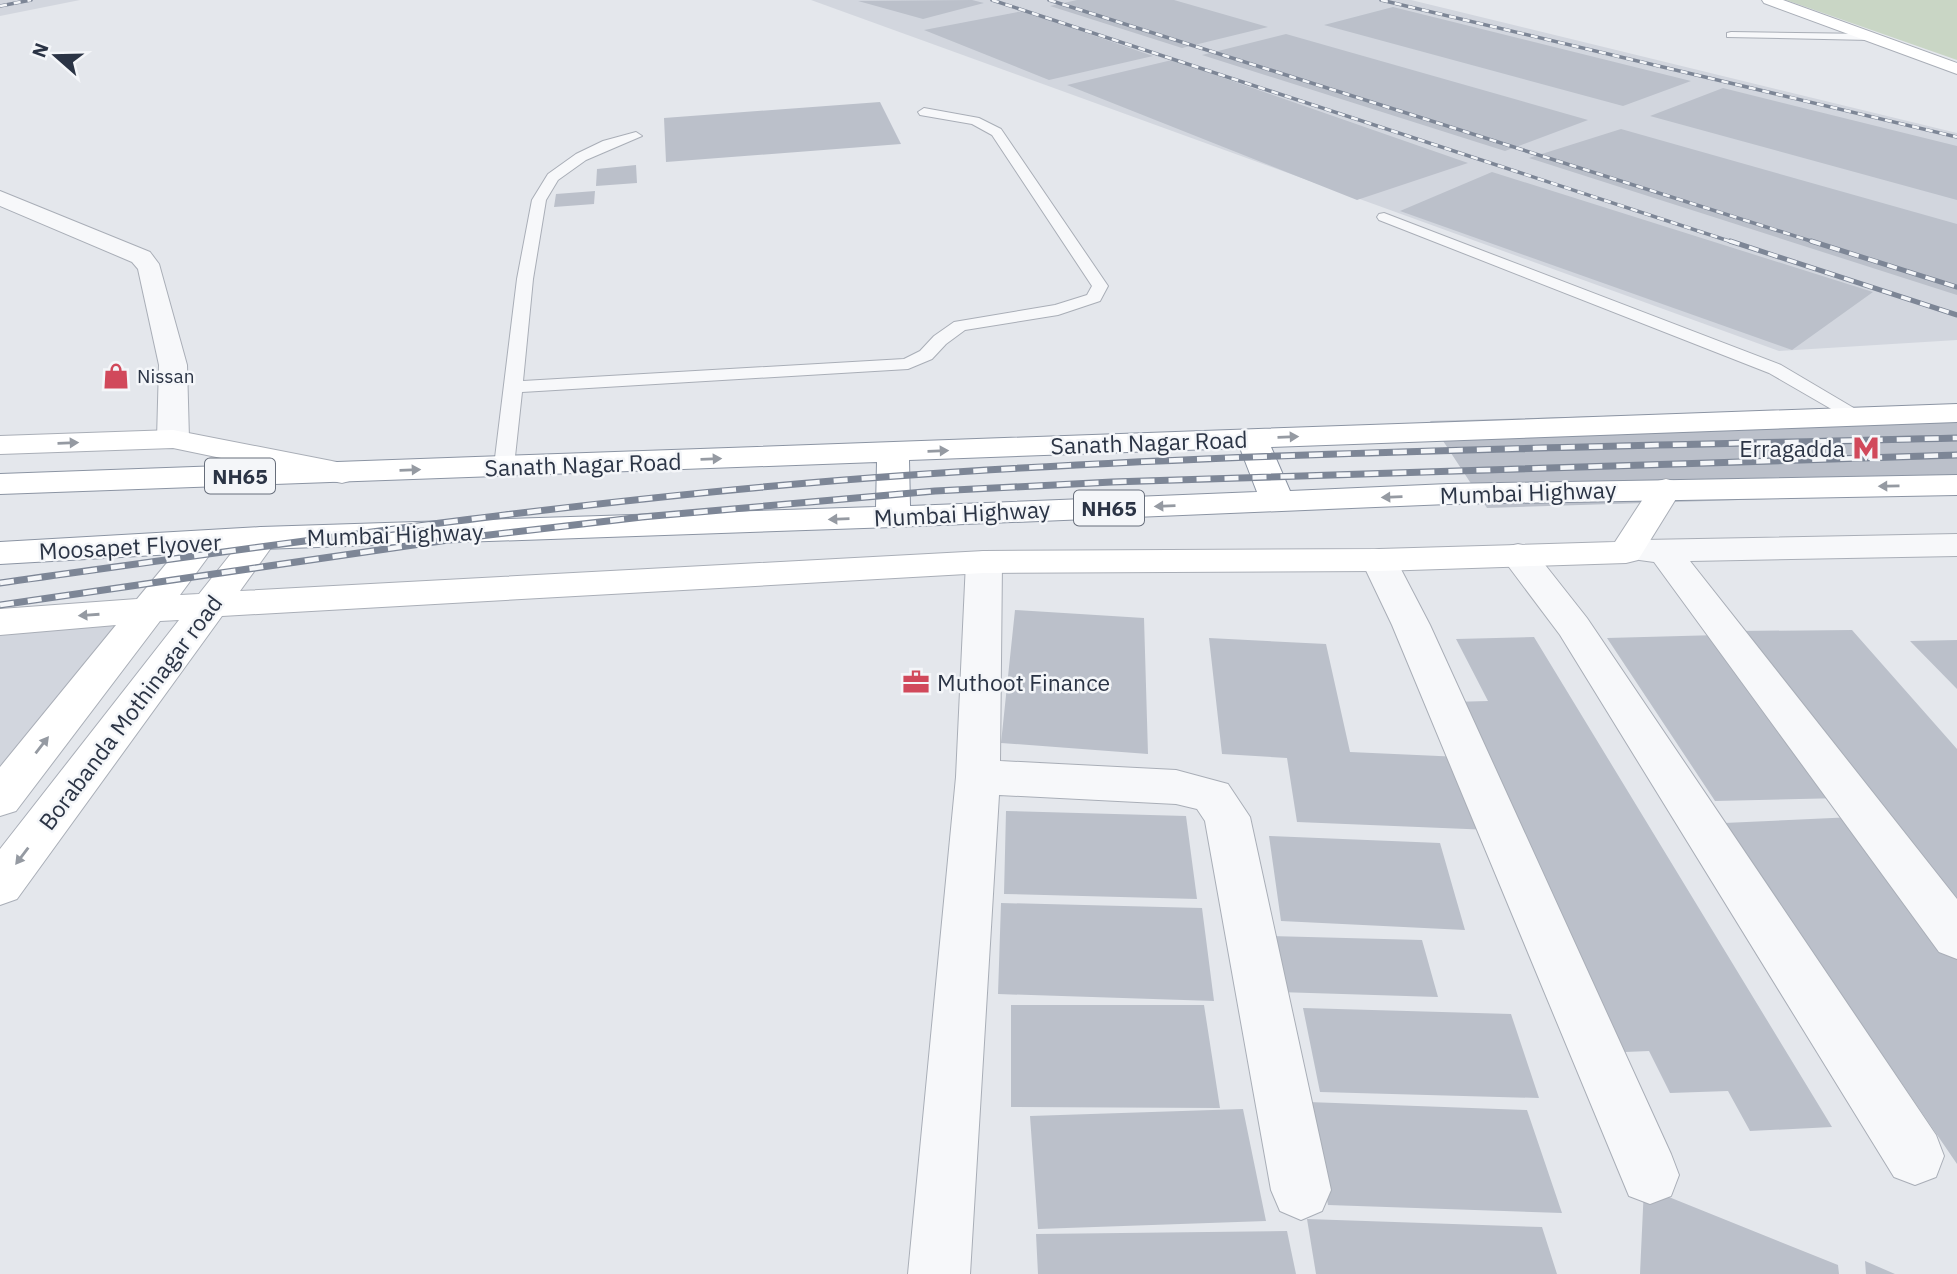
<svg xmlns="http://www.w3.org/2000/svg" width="1957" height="1274" font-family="'IBM Plex Sans',sans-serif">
<rect width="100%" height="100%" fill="#e4e7ec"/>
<!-- built -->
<path fill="#d2d6de" d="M 0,0 L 80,0 L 0,16 Z
M 811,0 L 1411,0 L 1957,133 L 1957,340 L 1779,351 Z
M 120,624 L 0,779 L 0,632 Z"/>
<!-- green -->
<path fill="#c9d6c5" d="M 1786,0 L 1957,0 L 1957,60 Z"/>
<!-- building -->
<path fill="#bbc0ca" d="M 972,0 L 984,3 L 923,19 L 858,1 Z
M 1077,0 L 1174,0 L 1268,27 L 1182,48 L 1050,6 Z
M 1393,7 L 1691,81 L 1623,106 L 1324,25 Z
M 1023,11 L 1153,56 L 1049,80 L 924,30 Z
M 1286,34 L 1588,120 L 1505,151 L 1202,55 Z
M 1172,60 L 1468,163 L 1357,200 L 1067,85 Z
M 1723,88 L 1957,146 L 1957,200 L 1650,116 Z
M 880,102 L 901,144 L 666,162 L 664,118 Z
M 1621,129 L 1957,224 L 1957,295 L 1529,158 Z
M 636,165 L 637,183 L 596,186 L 597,169 Z
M 1492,172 L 1873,292 L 1792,350 L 1400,211 Z
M 595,191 L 594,204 L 554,207 L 556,194 Z
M 1957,406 L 1957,493 L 1487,508 L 1430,421 Z
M 1015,610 L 1144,618 L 1148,754 L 1001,743 Z
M 1852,630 L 1957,749 L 1957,923 L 1735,631 Z
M 1719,635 L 1843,798 L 1715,801 L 1607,638 Z
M 1534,637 L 1832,1127 L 1750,1131 L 1728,1091 L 1670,1093 L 1649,1051 L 1625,1052 L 1451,702 L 1488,701 L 1456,639 Z
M 1209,638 L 1326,644 L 1350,752 L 1461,757 L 1491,830 L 1297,822 L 1287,758 L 1222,754 Z
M 1957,640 L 1957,689 L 1910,641 Z
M 1006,811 L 1186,816 L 1197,899 L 1004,894 Z
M 1854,817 L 1957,947 L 1957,1164 L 1724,823 Z
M 1269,836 L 1440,843 L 1465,930 L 1281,921 Z
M 1001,903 L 1202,908 L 1214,1001 L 998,994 Z
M 1269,936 L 1422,940 L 1438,997 L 1278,992 Z
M 1011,1005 L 1204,1005 L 1220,1108 L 1011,1107 Z
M 1303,1008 L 1511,1014 L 1539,1098 L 1320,1092 Z
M 1308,1102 L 1527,1110 L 1562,1213 L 1328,1205 Z
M 1243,1109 L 1266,1221 L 1038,1229 L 1030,1116 Z
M 1644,1187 L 1838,1265 L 1839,1274 L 1640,1274 Z
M 1307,1219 L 1542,1227 L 1557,1274 L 1316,1274 Z
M 1287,1231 L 1296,1274 L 1038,1274 L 1036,1234 Z
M 1865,1261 L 1895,1274 L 1866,1274 Z"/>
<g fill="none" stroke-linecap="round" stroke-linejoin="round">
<!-- lane casing -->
<g stroke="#a9aeb7" stroke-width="2">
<path id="lane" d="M 1731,32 L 1870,34 L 1875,37 L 1870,40 L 1727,37 L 1727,33 Z
M 924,108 L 979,118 L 1001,129 L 1108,286 L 1100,301 L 1058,315 L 965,330 L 946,344 L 932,359 L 908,369 L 522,392 L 514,466 L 511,470 L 497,470 L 494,466 L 517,279 L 532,200 L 548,174 L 576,154 L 603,141 L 636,132 L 642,136 L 586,160 L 558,180 L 546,200 L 533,279 L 523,381 L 904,359 L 920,351 L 934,336 L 954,322 L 1055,305 L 1087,295 L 1092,286 L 992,135 L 972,124 L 920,115 L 918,112 Z
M 1384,213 L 1781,365 L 1869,417 L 1866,421 L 1852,421 L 1769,373 L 1379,220 L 1377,217 L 1379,214 Z"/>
</g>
<!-- street casing -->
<g stroke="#a9aeb7" stroke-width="2">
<path id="street" d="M 0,191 L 150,252 L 159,264 L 187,365 L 189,439 L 184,446 L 173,448 L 162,446 L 157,439 L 159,365 L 138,269 L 132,262 L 0,206 Z
M 1957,534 L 1957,556 L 1690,561 L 1957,899 L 1957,959 L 1939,952 L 1654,562 L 1632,559 L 1626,551 L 1632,543 L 1644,540 Z
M 1518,544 L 1531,547 L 1587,618 L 1936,1135 L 1944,1156 L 1936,1177 L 1915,1185 L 1894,1177 L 1560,635 L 1500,555 L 1505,547 Z
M 1379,549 L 1392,552 L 1430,625 L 1671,1154 L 1679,1175 L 1671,1196 L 1650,1204 L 1629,1196 L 1392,625 L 1361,560 L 1366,552 Z
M 984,551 L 997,554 L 1002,562 L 1000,761 L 1176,770 L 1228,784 L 1250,817 L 1331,1190 L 1322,1211 L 1301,1220 L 1280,1211 L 1271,1190 L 1205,821 L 1197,809 L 1176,804 L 999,795 L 970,1274 L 908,1274 L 956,777 L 966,562 L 971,554 Z"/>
</g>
<!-- secondary casing -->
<g stroke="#a9aeb7" stroke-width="2">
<path id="secondary" d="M 1762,0 L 1783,0 L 1957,63 L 1957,74 L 1764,3 Z
M 173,430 L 342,463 L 353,466 L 358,473 L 353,480 L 342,483 L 173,448 L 0,454 L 0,436 Z
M 1666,479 L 1678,482 L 1682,489 L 1638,560 L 1626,563 L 1379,571 L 984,573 L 222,616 L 17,899 L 0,905 L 0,849 L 179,620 L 160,621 L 16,811 L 0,816 L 0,767 L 116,625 L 0,635 L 0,609 L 137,599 L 190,535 L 202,531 L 214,535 L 219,542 L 180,595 L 199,594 L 249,531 L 261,527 L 273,531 L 278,538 L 240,591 L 984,551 L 1379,549 L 1615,542 L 1654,482 Z"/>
</g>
<!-- highway casing -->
<g stroke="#8b94a3" stroke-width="2">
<path id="highway" d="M 1957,404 L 1957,422 L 1271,447 L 1290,491 L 1448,484 L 1957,475 L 1957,495 L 1448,504 L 893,527 L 261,549 L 0,564 L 0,542 L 261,527 L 876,507 L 877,462 L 0,494 L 0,474 ZM 1240,448 L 1257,492 L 910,506 L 909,460 Z"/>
</g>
<!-- lane -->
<use href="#lane" fill="#f7f8fa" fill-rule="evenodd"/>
<!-- street -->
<use href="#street" fill="#f7f8fa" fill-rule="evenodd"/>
<!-- secondary -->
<use href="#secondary" fill="#fff" fill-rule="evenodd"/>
<!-- highway -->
<use href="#highway" fill="#fff" fill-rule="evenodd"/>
<!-- rail-far2 casing -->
<g stroke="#7d8696" stroke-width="3.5">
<path id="rail-far2" d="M 992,0 L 1735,243
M 1049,0 L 1817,243
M 1381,0 L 1957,137
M 0,6 L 31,0"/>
</g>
<!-- rail-far1 casing -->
<g stroke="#7d8696" stroke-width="5">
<path id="rail-far1" d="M 1730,241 L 1957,315
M 1811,241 L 1957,287"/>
</g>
<!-- rail casing -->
<g stroke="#7d8696" stroke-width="7">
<path id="rail" d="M 0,583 C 303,541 606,496 911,475 C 1259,451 1608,447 1957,438
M 0,605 L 455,539 L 642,517 L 935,491 L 1112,482 L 1957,455"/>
</g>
<!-- rail-far2 -->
<use href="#rail-far2" stroke="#f4f6f9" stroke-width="2.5" stroke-dasharray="7" stroke-linecap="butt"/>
<!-- rail-far1 -->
<use href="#rail-far1" stroke="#f4f6f9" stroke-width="3.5" stroke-dasharray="10" stroke-linecap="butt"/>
<!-- rail -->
<use href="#rail" stroke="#f4f6f9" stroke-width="4.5" stroke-dasharray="14" stroke-linecap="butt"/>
</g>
<!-- one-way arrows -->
<defs><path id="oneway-solid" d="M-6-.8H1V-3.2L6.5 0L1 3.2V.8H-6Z" transform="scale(1.75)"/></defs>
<g fill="#959aa2">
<use href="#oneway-solid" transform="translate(1288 437) rotate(-2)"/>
<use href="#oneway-solid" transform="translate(68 443) rotate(-2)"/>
<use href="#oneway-solid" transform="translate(938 451) rotate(-2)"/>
<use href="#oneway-solid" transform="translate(711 459) rotate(-2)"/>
<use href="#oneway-solid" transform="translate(410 470) rotate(-2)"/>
<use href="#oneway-solid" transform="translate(1889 486) rotate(179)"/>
<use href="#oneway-solid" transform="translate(1392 497) rotate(178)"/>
<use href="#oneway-solid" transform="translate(1165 506) rotate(178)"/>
<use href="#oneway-solid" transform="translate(839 519) rotate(178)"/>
<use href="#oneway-solid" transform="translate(89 615) rotate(176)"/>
<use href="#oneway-solid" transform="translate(42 745) rotate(-52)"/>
<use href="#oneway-solid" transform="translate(22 856) rotate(127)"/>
</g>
<!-- icons -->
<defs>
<g id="shop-bare" transform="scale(2.1)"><path d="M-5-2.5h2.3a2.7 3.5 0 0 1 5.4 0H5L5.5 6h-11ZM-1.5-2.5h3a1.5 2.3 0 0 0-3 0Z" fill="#d1495b" stroke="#f4f6f9" stroke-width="2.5" paint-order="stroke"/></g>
<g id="metro-bare" transform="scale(2.1)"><path d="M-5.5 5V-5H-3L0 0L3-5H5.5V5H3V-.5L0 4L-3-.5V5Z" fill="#d1495b" stroke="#f4f6f9" stroke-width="2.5" paint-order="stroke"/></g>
<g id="office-bare" transform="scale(2.1)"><path d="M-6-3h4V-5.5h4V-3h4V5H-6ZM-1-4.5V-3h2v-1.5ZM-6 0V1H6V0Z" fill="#d1495b" stroke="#f4f6f9" stroke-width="2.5" paint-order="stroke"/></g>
</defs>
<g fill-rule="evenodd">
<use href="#shop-bare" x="116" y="376"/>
<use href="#metro-bare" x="1866" y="448"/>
<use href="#office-bare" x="916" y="682"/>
</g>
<g text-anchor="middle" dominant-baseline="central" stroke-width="5" stroke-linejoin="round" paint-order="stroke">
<!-- far-poi labels -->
<g font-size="19" fill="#2b3445" stroke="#f4f6f9" text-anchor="start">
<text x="137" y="376">Nissan</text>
</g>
<!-- shield labels -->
<g fill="#f4f6f9" stroke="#676e7b" stroke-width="2">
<rect x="205" y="458.5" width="70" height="35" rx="5"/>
<rect x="1074" y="490.5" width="70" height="35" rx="5"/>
</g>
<g font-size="21" font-weight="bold" fill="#2b3445">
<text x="240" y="476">NH65</text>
<text x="1109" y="508">NH65</text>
</g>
<!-- street labels -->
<g font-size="23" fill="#2b3445" stroke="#f4f6f9">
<text transform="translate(1149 442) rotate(-2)">Sanath Nagar Road</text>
<text transform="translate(583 464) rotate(-2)">Sanath Nagar Road</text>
<text transform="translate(1528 492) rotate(-2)">Mumbai Highway</text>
<text transform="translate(962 513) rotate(-3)">Mumbai Highway</text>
<text transform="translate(395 534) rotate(-2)">Mumbai Highway</text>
<text transform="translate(130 546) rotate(-3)">Moosapet Flyover</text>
<text transform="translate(130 712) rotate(-53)">Borabanda Mothinagar road</text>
</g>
<!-- poi labels -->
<g font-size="23" fill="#2b3445" stroke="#f4f6f9" text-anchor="end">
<text x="1845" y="448">Erragadda</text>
<text x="937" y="682" text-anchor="start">Muthoot Finance</text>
</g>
</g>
<!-- north arrow -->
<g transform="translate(56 56) rotate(290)" stroke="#f4f6f9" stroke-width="5" paint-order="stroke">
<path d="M0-5L12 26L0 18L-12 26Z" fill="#2b3445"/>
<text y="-10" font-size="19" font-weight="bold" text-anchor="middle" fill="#2b3445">N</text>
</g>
</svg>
